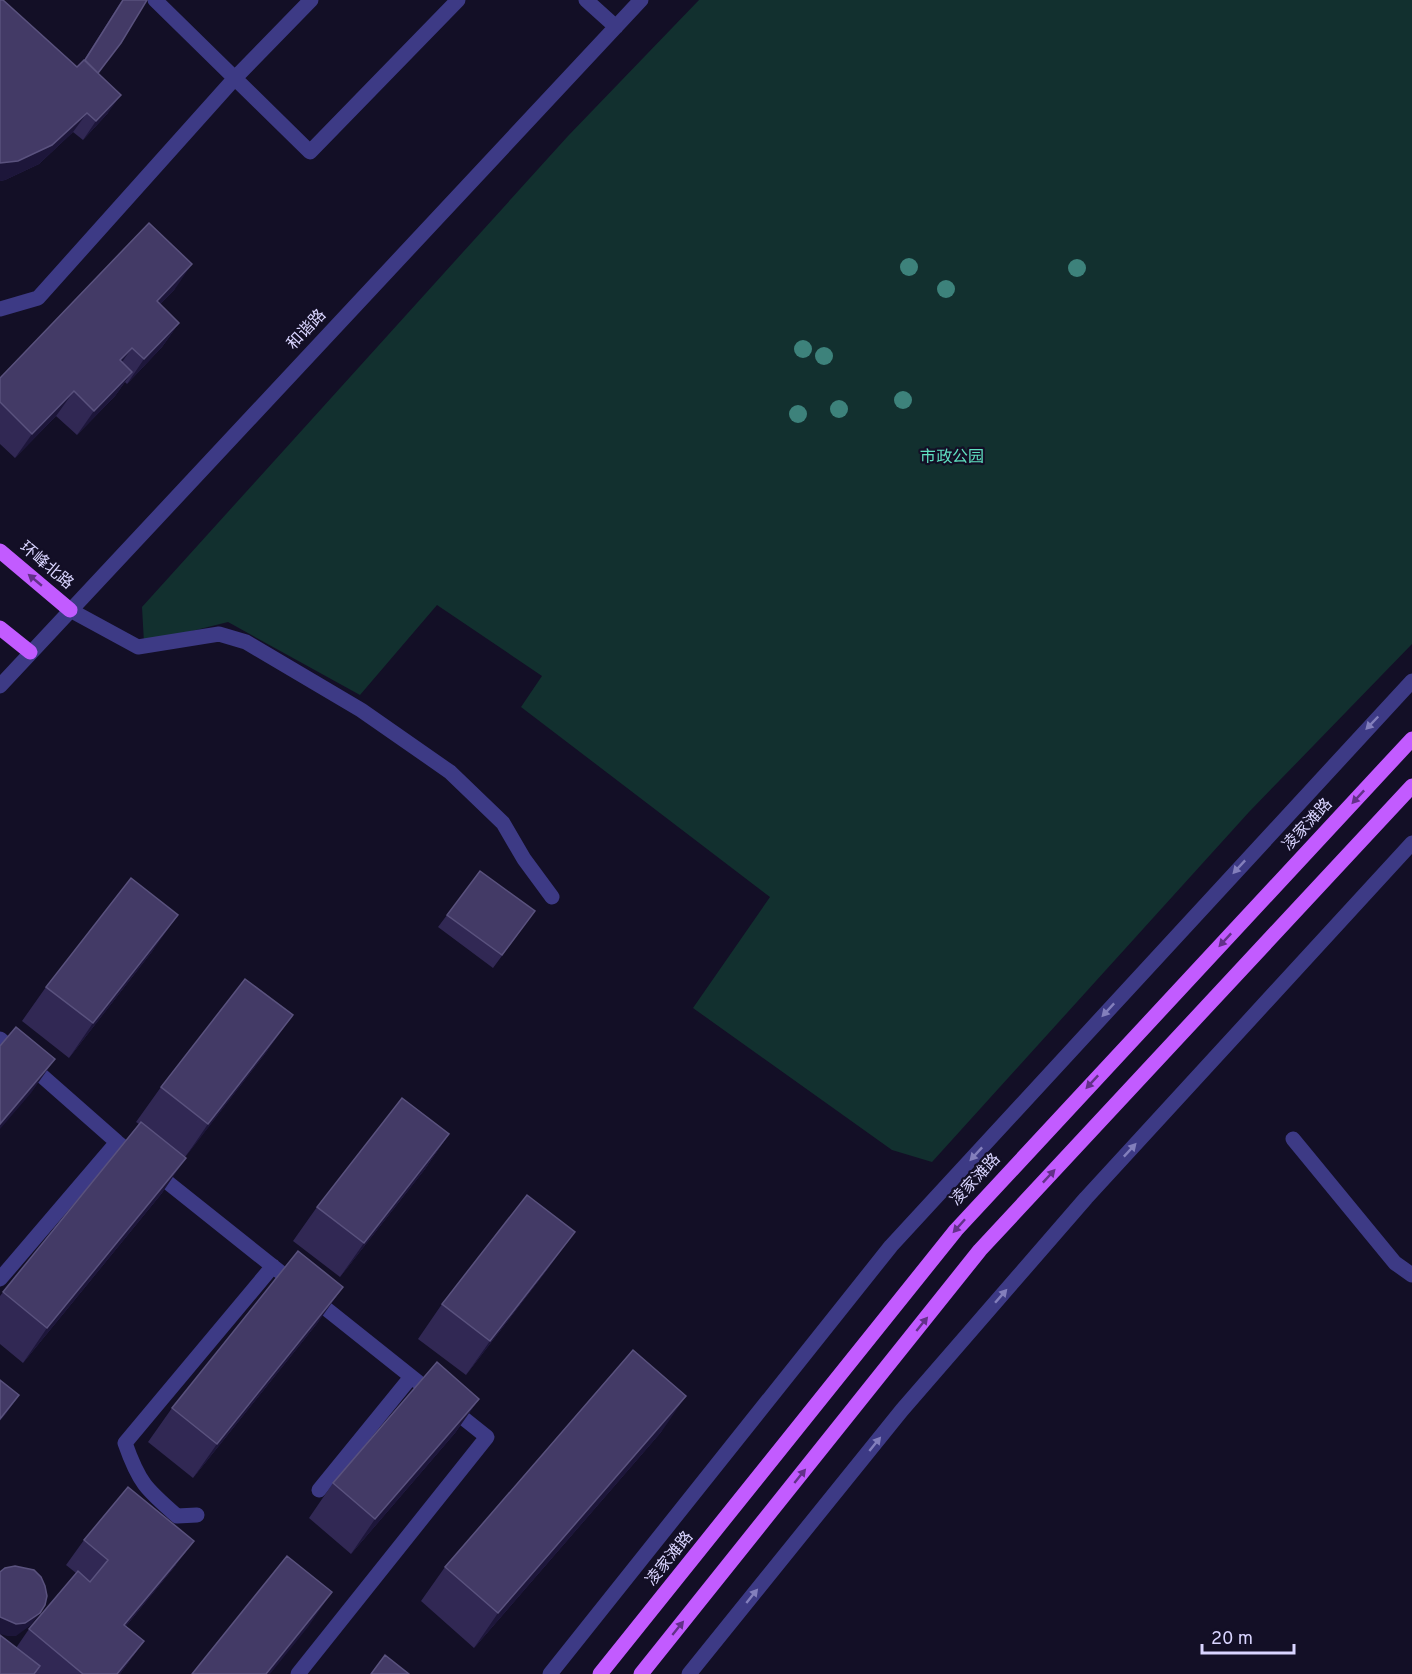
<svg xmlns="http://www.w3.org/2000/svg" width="1412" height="1674" font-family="Overpass,'Noto Sans SC',sans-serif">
<rect width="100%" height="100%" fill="#130f26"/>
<!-- green -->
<path fill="#12302f" d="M 699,0 L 1412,0 L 1412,644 L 1249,812 L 932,1162 L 892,1150 L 693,1008 L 770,897 L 521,707 L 542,676 L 437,605 L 360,695 L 228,622 L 144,643 L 142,607 L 568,136 Z"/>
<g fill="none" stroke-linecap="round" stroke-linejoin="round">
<!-- minor -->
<path stroke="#3d3a85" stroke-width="15" d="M 155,0 L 310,152 L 458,0
M 586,0 L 616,27
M 0,309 L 38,298 L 235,78 L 311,0
M 70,610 L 138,647 L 219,634 L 246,642 L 361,710 L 450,772 L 503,823 L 524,859 L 552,897
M 0,686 L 641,0
M 0,1039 L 117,1142 L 487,1437 L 298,1674
M 1293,1139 L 1395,1263 L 1412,1275
M 0,1279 L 117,1142
M 319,1490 L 411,1377
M 197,1515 L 177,1516 C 146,1489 139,1483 125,1443 L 273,1266
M 550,1674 L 891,1246 L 1412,681
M 689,1674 L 902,1410 L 1086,1198 L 1412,843"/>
<!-- major -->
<path stroke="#c25bff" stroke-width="15" d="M 0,551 L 70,610
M 0,628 L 30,652
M 600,1674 L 956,1230 L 1412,739
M 641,1674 L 980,1250 L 1412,786"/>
</g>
<!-- trees -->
<g fill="#3d827b">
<circle cx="909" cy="267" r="9"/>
<circle cx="1077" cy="268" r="9"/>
<circle cx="946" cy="289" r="9"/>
<circle cx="803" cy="349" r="9"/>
<circle cx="824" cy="356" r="9"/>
<circle cx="903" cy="400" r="9"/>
<circle cx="839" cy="409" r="9"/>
<circle cx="798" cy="414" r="9"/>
</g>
<!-- wall -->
<path fill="#312854" d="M 0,0 L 77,67 L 84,60 L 122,0 L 147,0 L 121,43 L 98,73 L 108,113 L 83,140 L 73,132 L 39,164 L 5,180 L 0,181 Z
M 175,289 L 160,304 L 179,323 L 162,347 L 127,384 L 125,382 L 115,396 L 77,435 L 56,416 L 15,458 L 0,444 L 0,378 Z
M 535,911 L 493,968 L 438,927 L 447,915 Z
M 154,949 L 69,1058 L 22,1021 L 46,987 Z
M 268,1050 L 185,1157 L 162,1193 L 23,1363 L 0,1344 L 0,1296 L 139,1124 L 136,1122 L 161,1087 Z
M 449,1134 L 425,1169 L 340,1277 L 293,1241 L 317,1207 Z
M 550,1266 L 466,1375 L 418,1339 L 442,1304 Z
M 319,1321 L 193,1478 L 148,1442 L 172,1408 Z
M 479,1399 L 455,1433 L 351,1554 L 309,1518 L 333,1483 Z
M 662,1431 L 474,1648 L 421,1601 L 445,1567 Z
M 84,1540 L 176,1565 L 126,1626 L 144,1641 L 120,1674 L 35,1674 L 16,1648 L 29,1629 L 76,1573 L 66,1565 Z"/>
<!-- shaded-wall -->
<path fill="#1d163a" d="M 121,95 L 108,113 L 83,140 L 96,121 Z
M 87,113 L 73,132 L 39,164 L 5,180 L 0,181 L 0,163 Z
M 192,264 L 175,289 L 139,325 L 157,301 Z
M 179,323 L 162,347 L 127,384 L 144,359 Z
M 132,348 L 115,372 L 120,360 Z
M 132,372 L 115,396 L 77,435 L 94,411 Z
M 74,391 L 56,416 L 15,458 L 32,434 Z
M 178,915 L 154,949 L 69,1058 L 93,1023 Z
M 293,1015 L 268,1050 L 184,1159 L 208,1124 Z
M 55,1059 L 31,1093 L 0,1129 L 0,1124 Z
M 449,1134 L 425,1169 L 340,1277 L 364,1243 Z
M 186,1158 L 162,1193 L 23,1363 L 47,1328 Z
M 575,1232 L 550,1266 L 466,1375 L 490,1341 Z
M 343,1287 L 319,1321 L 193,1478 L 217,1444 Z
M 19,1395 L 6,1414 L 0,1421 L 0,1419 Z
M 686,1396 L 662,1431 L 474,1648 L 498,1613 Z
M 479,1399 L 455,1433 L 351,1554 L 375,1519 Z
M 194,1541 L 176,1565 L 107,1649 L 124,1625 Z
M 332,1592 L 308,1627 L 270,1674 L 266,1674 Z
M 40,1613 L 31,1625 L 16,1636 L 7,1636 L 0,1634 L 0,1617 Z
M 144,1641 L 120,1674 L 117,1674 Z"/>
<!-- building -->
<path fill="#433a66" stroke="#5a527e" stroke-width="1.5" d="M 0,0 L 3,0 L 77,67 L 84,60 L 121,95 L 96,121 L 87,113 L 52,145 L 18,161 L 0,163 Z
M 123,0 L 147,0 L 121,43 L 98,73 L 85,60 Z
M 149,223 L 192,264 L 157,301 L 179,323 L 144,359 L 132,348 L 120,360 L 132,372 L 94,411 L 74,391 L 32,434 L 0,402 L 0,378 Z
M 480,871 L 535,911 L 502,955 L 447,915 Z
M 131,878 L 178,915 L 93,1023 L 46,987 Z
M 245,979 L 293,1015 L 208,1124 L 161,1087 Z
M 16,1027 L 55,1059 L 0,1124 L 0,1046 Z
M 402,1098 L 449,1134 L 364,1243 L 317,1207 Z
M 141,1122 L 186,1158 L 47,1328 L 3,1292 Z
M 527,1195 L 575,1232 L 490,1341 L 442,1304 Z
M 298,1251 L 343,1287 L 217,1444 L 172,1408 Z
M 633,1350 L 686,1396 L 498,1613 L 445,1567 Z
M 437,1362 L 479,1399 L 375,1519 L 333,1483 Z
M 0,1380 L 19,1395 L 0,1419 Z
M 128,1487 L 194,1541 L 124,1625 L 144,1641 L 117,1674 L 83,1674 L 29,1629 L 78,1571 L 90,1582 L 108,1560 L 84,1540 Z
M 287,1556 L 332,1592 L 266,1674 L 192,1674 Z
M 15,1566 L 34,1570 L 41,1577 L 45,1586 L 47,1596 L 45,1605 L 40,1613 L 25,1623 L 16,1624 L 0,1617 L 0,1572 L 5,1568 Z
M 0,1635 L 40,1666 L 34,1674 L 0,1674 Z
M 385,1655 L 409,1674 L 371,1674 Z"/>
<!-- one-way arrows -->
<defs><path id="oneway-solid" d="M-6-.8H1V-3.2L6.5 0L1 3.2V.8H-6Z" transform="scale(1.5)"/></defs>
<g fill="#623188">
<use href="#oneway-solid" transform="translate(35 580) rotate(-140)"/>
<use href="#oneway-solid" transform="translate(1358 797) rotate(133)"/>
<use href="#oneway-solid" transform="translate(1225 940) rotate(133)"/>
<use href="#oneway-solid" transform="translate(1092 1082) rotate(133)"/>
<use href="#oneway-solid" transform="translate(1049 1176) rotate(-47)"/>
<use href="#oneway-solid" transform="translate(959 1226) rotate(132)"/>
<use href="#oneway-solid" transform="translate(922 1324) rotate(-51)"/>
<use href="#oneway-solid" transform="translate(800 1476) rotate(-51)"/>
<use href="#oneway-solid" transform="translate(678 1628) rotate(-51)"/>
</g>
<g fill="#837fbc">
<use href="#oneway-solid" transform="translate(1372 723) rotate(134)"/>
<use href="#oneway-solid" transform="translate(1239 867) rotate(133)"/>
<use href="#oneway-solid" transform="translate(1108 1010) rotate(133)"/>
<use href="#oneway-solid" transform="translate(1130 1150) rotate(-47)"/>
<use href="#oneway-solid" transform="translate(976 1154) rotate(133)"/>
<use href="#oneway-solid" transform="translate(1001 1296) rotate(-49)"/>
<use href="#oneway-solid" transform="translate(875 1444) rotate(-51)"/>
<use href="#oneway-solid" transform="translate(752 1596) rotate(-51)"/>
</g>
<g text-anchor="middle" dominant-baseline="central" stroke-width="4.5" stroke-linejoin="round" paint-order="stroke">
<!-- street labels -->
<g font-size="16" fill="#d9d4ff" stroke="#130f26">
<text transform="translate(307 330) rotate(-47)">和谐路</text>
<text transform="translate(46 566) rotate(40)">环峰北路</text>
<text transform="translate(1308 825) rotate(-47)">凌家滩路</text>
<text transform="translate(976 1180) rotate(-47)">凌家滩路</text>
<text transform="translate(670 1559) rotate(-51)">凌家滩路</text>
</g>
<!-- park labels -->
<g font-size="16" fill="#5fe0c0" stroke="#130f26">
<text x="952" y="458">市政公园</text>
</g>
</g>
<!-- scale -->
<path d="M1202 1644v9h92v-9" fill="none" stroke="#d9d4ff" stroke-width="3"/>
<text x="1211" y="1644" font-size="18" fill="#d9d4ff" stroke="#130f26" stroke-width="4.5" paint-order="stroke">20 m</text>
</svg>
